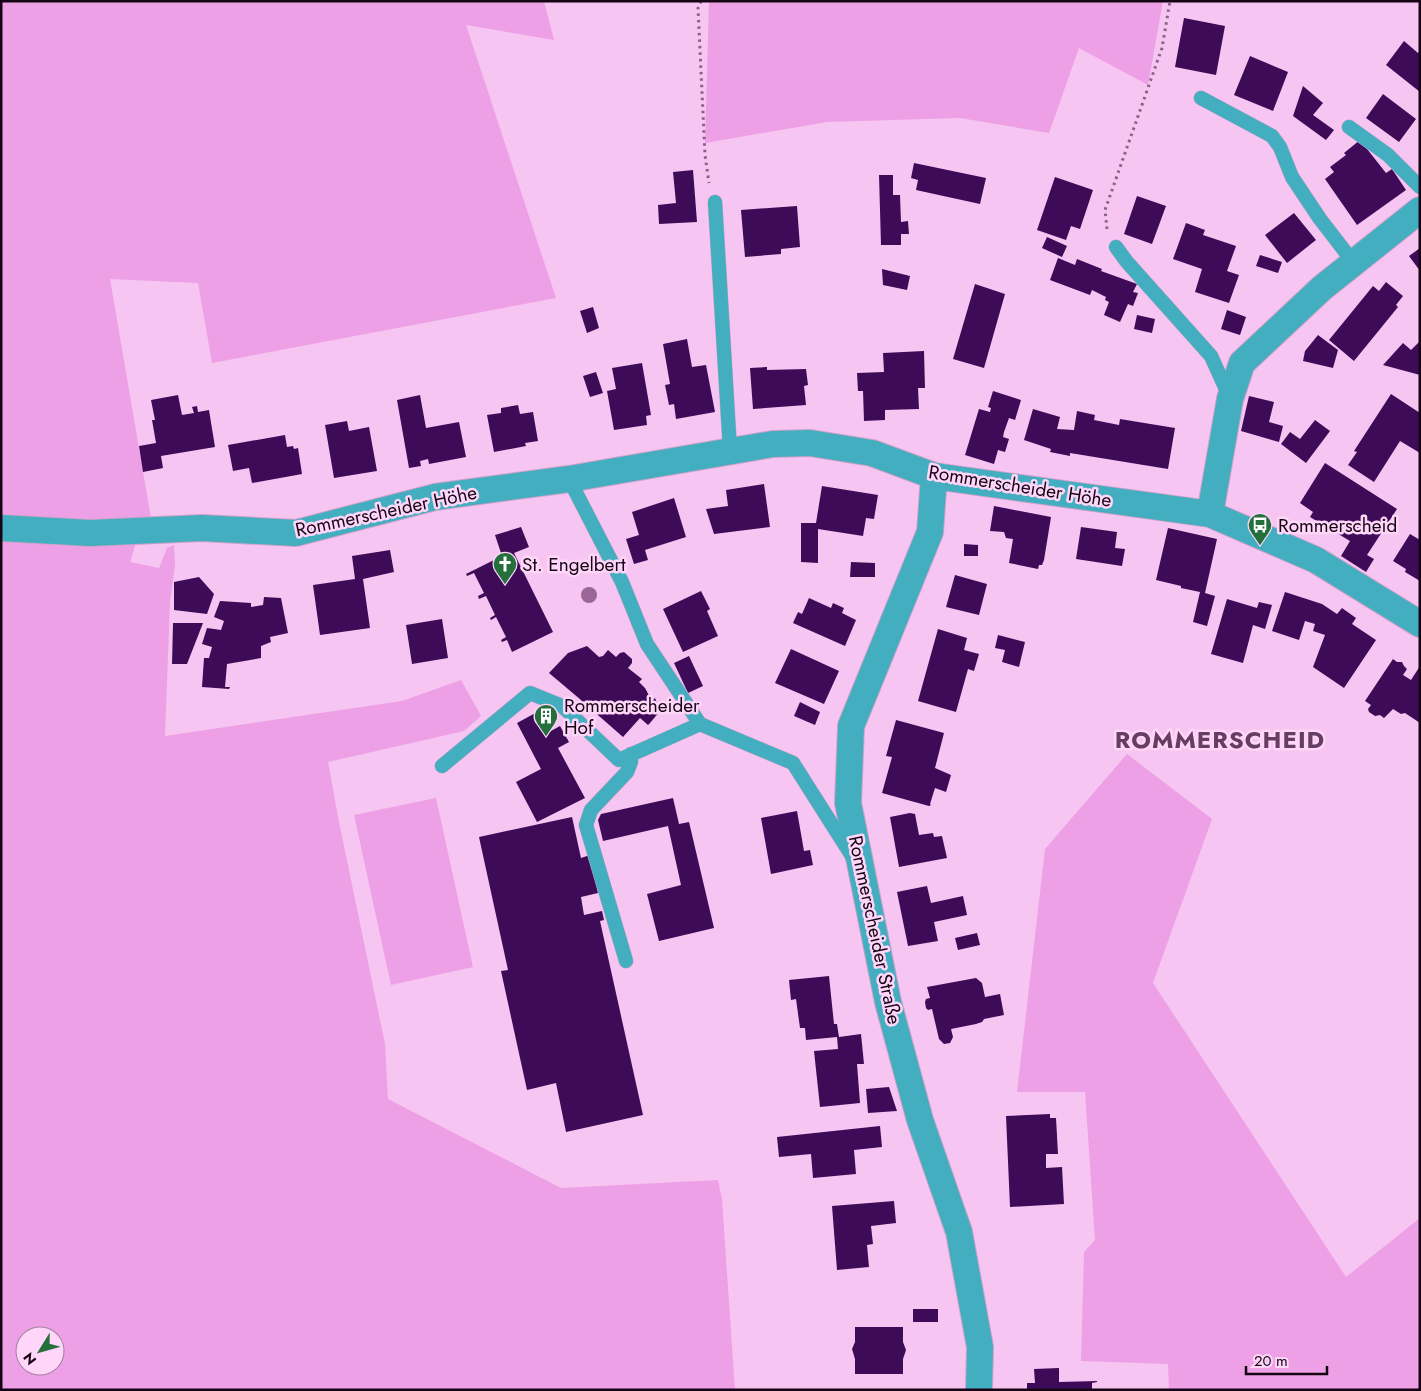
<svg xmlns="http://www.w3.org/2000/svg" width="1421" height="1391" font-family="Jost,sans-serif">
<rect width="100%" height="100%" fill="#f7c5f1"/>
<!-- green -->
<path fill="#eda0e5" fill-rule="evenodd" d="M 1,1 L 544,1 L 554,40 L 466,25 L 556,298 L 212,363 L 198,283 L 110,279 L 152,524 L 1,520 Z
M 709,1 L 1163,1 L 1148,85 L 1079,48 L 1049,133 L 960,118 L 827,122 L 705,143 Z
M 1,535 L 136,543 L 130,562 L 159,568 L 167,548 L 174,545 L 175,565 L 170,602 L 165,736 L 402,701 L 461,680 L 481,716 L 464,731 L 328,762 L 339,822 L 385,1044 L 388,1099 L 561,1188 L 718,1180 L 722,1199 L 735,1390 L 1,1390 ZM 25,1336 L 55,1336 L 55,1366 L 25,1366 Z
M 1127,754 L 1212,819 L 1153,983 L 1346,1277 L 1420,1218 L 1420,1390 L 1169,1390 L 1168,1364 L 1081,1361 L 1084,1252 L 1095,1240 L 1085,1092 L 1017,1092 L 1045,849 Z
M 436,798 L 473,967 L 391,985 L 354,815 Z"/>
<!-- building -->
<path fill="#3e0b58" d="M 1184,18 L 1225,26 L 1216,75 L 1175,67 Z
M 1404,41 L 1418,53 L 1420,51 L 1420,92 L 1386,65 Z
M 1250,56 L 1288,72 L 1273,111 L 1234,95 Z
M 1303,86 L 1323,103 L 1313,115 L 1334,130 L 1326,140 L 1293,116 Z
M 1383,94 L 1416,119 L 1399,142 L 1366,118 Z
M 1360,140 L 1386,173 L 1392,169 L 1406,190 L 1357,225 L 1325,179 L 1334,172 L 1330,167 L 1346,155 L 1344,153 Z
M 914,163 L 986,178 L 980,204 L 916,190 L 918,180 L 911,178 Z
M 693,170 L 697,222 L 659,224 L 658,205 L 676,203 L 673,172 Z
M 879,175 L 893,175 L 893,195 L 900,195 L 901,222 L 908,221 L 909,234 L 901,234 L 901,245 L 881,245 Z
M 1055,177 L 1093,190 L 1080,229 L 1071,226 L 1066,240 L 1037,230 Z
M 1137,196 L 1166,206 L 1152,244 L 1124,234 Z
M 797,206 L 800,247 L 781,249 L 781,254 L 745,257 L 741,210 Z
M 1294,213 L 1316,240 L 1287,263 L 1265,235 Z
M 1186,223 L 1205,230 L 1203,235 L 1236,246 L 1227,271 L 1239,275 L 1229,303 L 1195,292 L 1202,269 L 1173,259 Z
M 1047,237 L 1067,246 L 1062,257 L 1042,248 Z
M 1420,248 L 1420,271 L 1409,256 Z
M 1260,255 L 1282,262 L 1278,273 L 1256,266 Z
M 1058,258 L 1075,265 L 1077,259 L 1102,269 L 1101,271 L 1137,284 L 1133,292 L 1138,293 L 1133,306 L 1128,304 L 1120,322 L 1104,315 L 1109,302 L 1105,300 L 1106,297 L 1092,290 L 1090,295 L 1050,280 Z
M 882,269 L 910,276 L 907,290 L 883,285 Z
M 1386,282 L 1403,296 L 1396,305 L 1398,307 L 1354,361 L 1329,340 L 1373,286 L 1379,291 Z
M 975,284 L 1005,294 L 984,368 L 953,359 Z
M 593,307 L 599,328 L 587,333 L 580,311 Z
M 1227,310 L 1246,317 L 1240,335 L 1221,329 Z
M 1137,315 L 1155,319 L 1152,333 L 1134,329 Z
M 1318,335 L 1338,350 L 1333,368 L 1303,361 L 1305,351 Z
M 687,339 L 692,367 L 706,365 L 715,412 L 676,419 L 674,404 L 669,405 L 665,385 L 670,384 L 663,344 Z
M 1420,341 L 1420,375 L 1383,365 L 1403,343 L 1411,350 Z
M 924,351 L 925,388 L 918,388 L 919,409 L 885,410 L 885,420 L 864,421 L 863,391 L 858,391 L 857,373 L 884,372 L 883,353 Z
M 642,363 L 651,415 L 646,416 L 647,425 L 614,430 L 607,391 L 616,389 L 612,368 Z
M 767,367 L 767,370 L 806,369 L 808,385 L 804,386 L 806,405 L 753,409 L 750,368 Z
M 596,372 L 603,393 L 590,397 L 583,376 Z
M 993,391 L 1021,400 L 1015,420 L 1009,418 L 1004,432 L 1003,437 L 1009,439 L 1005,452 L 998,450 L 994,464 L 965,455 L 979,409 L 990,412 L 991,408 L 988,407 Z
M 1391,394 L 1420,413 L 1420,453 L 1400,441 L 1374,482 L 1348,465 L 1357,452 L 1354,451 Z
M 178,395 L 182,415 L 194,413 L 192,407 L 197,406 L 198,412 L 209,410 L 215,447 L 161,456 L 163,468 L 143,472 L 139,446 L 156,443 L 152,420 L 155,420 L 151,400 Z
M 420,395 L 426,428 L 459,422 L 466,457 L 429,464 L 428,459 L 420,461 L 421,466 L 409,468 L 397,400 Z
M 1249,396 L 1274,402 L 1269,422 L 1283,426 L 1279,442 L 1241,431 Z
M 518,405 L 520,414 L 533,412 L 538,441 L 525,443 L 526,446 L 494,452 L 487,415 L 501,413 L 501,408 Z
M 1033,409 L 1060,417 L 1057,429 L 1074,430 L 1077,411 L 1095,415 L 1094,420 L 1119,425 L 1120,419 L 1175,428 L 1168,469 L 1070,453 L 1070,456 L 1050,452 L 1051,449 L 1024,440 Z
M 1315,420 L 1330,431 L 1306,463 L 1281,444 L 1290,432 L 1300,439 Z
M 347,421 L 349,431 L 369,427 L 377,471 L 334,478 L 325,425 Z
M 285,435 L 287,447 L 293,446 L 294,449 L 298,448 L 302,474 L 252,483 L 249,468 L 233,471 L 228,445 Z
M 1325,463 L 1397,509 L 1367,555 L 1374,559 L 1366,572 L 1341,556 L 1350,541 L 1310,517 L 1313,512 L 1300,503 Z
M 764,484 L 770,527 L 714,534 L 706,509 L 728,506 L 726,490 Z
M 822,486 L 878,495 L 874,519 L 866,518 L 863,536 L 818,529 L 818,563 L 801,562 L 801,523 L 816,523 Z
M 674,498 L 686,537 L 645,550 L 648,560 L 634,564 L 626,539 L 639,535 L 632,512 Z
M 994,506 L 1051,517 L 1044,560 L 1042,565 L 1039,565 L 1038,569 L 1009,563 L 1013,539 L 1006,538 L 1004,532 L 990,531 Z
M 521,527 L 529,547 L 514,553 L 553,632 L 512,652 L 507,640 L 502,642 L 501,640 L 506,637 L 496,617 L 491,620 L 490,618 L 495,615 L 486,596 L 479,599 L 478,596 L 484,593 L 474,573 L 467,576 L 466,574 L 502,556 L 495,535 Z
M 1081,527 L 1117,532 L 1115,548 L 1125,549 L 1122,566 L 1076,559 Z
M 1168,528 L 1217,539 L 1205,593 L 1215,596 L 1207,626 L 1193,622 L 1200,592 L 1181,588 L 1181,586 L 1156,580 Z
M 1410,534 L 1420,540 L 1420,581 L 1405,572 L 1406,569 L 1393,561 Z
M 964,544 L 978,545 L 978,556 L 964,556 Z
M 390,550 L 394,572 L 363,579 L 370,628 L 320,635 L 313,585 L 355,579 L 352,556 Z
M 851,562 L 875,563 L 875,577 L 850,577 Z
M 955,575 L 987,584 L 979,615 L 946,607 Z
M 199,577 L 214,594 L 207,614 L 174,610 L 174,582 Z
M 701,591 L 710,609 L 707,611 L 718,636 L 683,652 L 663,609 Z
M 1285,592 L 1322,604 L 1337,614 L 1342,608 L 1356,618 L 1352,624 L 1376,640 L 1344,688 L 1313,667 L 1325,635 L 1313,631 L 1315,624 L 1305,621 L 1299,640 L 1272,631 Z
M 264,597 L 281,598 L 288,633 L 270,637 L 271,642 L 261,646 L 261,658 L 227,664 L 225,687 L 230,687 L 229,689 L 202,687 L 204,658 L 209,658 L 212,647 L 202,644 L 207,628 L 221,630 L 224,621 L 214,617 L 220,601 L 251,603 L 251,607 L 263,605 Z
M 809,598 L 831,608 L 833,603 L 844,608 L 842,613 L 856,620 L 845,646 L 793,623 L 798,612 L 802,614 Z
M 1227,599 L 1257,608 L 1259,602 L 1272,605 L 1265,629 L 1253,625 L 1243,663 L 1211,654 Z
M 442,619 L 448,658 L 412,664 L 406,625 Z
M 173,623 L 203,623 L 187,664 L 172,664 Z
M 938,629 L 967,638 L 964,650 L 979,654 L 974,671 L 968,669 L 956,712 L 918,701 Z
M 998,635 L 1025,642 L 1019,667 L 1002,662 L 1005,650 L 995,648 Z
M 587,646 L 599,657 L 603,656 L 608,650 L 616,657 L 620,653 L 624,652 L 632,659 L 632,663 L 628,668 L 642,679 L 639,682 L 645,688 L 652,701 L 655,698 L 660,711 L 650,723 L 648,725 L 640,718 L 623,737 L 591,709 L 587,711 L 580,705 L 581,700 L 549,673 L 568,653 Z
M 791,649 L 839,671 L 824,704 L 775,683 Z
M 689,656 L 703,686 L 688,693 L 674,663 Z
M 1393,659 L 1397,662 L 1402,662 L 1404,666 L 1407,669 L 1403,675 L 1411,680 L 1420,666 L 1420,723 L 1405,713 L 1401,714 L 1393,709 L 1384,718 L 1380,715 L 1375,716 L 1369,712 L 1368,709 L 1371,705 L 1365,701 Z
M 800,702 L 820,712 L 815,725 L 794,716 Z
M 539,711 L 549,732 L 560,726 L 569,742 L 558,748 L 585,798 L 537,822 L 516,782 L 541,769 L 517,723 Z
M 896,720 L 944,733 L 935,768 L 951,775 L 946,792 L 935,788 L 930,804 L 931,805 L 929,806 L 882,793 L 892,757 L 886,756 Z
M 673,798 L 679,824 L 689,822 L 714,928 L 659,941 L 647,894 L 681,885 L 668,826 L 603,841 L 598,820 L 601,814 Z
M 797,811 L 804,851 L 810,850 L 813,865 L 771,874 L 761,818 Z
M 910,813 L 915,814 L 919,835 L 933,833 L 934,837 L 942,836 L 947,858 L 899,867 L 890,817 Z
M 572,817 L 581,858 L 590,855 L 598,893 L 581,897 L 584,915 L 602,911 L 604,920 L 600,921 L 643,1115 L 566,1132 L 556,1083 L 527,1090 L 501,971 L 508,970 L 479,837 Z
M 927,886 L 931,903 L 963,896 L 967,915 L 934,922 L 938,941 L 908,946 L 897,892 Z
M 977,933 L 980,945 L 958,950 L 955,938 Z
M 829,976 L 834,1024 L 837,1024 L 839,1037 L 861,1034 L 864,1064 L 857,1064 L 860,1103 L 820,1107 L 814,1051 L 838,1049 L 837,1037 L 806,1040 L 805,1028 L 800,1028 L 796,999 L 791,1000 L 789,980 Z
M 976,978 L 982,983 L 985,997 L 1000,994 L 1004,1015 L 984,1019 L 982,1022 L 976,1024 L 951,1029 L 953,1037 L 950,1043 L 944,1044 L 939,1039 L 932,1009 L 928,1010 L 926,1008 L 925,1002 L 926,999 L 930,998 L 927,987 Z
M 889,1087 L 897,1111 L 868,1113 L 866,1089 Z
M 1050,1114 L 1050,1118 L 1056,1118 L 1058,1154 L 1046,1154 L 1046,1168 L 1062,1167 L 1064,1204 L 1010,1207 L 1006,1116 Z
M 880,1126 L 882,1147 L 854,1150 L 856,1174 L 813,1178 L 811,1154 L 779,1157 L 777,1137 Z
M 894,1201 L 896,1223 L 871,1226 L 873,1244 L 867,1245 L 869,1267 L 837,1270 L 832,1206 Z
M 913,1309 L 938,1309 L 938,1322 L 913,1322 Z
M 855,1327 L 903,1327 L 903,1342 L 906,1350 L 903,1359 L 903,1374 L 855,1374 L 855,1359 L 852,1349 L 855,1342 Z
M 1059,1368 L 1059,1382 L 1097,1381 L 1097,1382 L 1092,1383 L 1092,1390 L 1027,1390 L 1027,1383 L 1035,1383 L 1034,1369 Z"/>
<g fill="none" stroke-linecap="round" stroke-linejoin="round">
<!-- lane casing -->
<g stroke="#cea2c9" stroke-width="15">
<path id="lane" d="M 1201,98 L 1272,136 L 1280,147 L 1292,177 L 1320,219 L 1354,263
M 1349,127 L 1388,155 L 1420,187
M 715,202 L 730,450
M 1116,247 L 1127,262 L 1211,356 L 1230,398
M 569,479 L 622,582 L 647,644 L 700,724 L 793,763 L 852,856
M 442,766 L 530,693 L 562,706 L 619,760 L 700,724
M 626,961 L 586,825 L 591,810 L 627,772 L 631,762 L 631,754"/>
</g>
<!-- street casing -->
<g stroke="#cea2c9" stroke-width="28">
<path id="street" d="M 934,476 L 930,532 L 851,726 L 848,803 L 888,1002 L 920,1120 L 959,1232 L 980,1347 L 979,1390
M 1210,514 L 1230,399 L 1242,363 L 1322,288 L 1420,210
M 1,528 L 90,533 L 202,528 L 296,533 L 435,497 L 569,479 L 773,444 L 810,443 L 872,453 L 934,476 L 1210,514 L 1316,560 L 1420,624"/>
</g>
<!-- path -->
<path stroke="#856482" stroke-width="3" stroke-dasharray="2.5 4" stroke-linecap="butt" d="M 701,1 L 698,8 L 705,155 L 709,183
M 1107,229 L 1105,210 L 1162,48 L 1170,1"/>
<!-- lane -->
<use href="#lane" stroke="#43aec0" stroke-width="14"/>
<!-- street -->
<use href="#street" stroke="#43aec0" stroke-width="26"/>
</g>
<!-- trees -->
<circle fill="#9c6597" cx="589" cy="595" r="8"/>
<!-- icons -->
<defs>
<g id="bus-pin" transform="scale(1.25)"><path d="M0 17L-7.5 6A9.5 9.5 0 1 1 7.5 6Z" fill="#256f3c" stroke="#ffd6f9"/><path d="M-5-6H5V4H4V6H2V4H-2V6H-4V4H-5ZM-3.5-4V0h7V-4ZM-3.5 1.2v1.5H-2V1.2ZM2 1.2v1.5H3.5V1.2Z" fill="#fff"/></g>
<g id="church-pin" transform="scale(1.25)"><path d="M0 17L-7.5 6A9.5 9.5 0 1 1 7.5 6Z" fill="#256f3c" stroke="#ffd6f9"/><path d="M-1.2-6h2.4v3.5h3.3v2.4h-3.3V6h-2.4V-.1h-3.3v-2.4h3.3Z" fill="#fff"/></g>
<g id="building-pin" transform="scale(1.25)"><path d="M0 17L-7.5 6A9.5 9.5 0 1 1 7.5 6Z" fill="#256f3c" stroke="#ffd6f9"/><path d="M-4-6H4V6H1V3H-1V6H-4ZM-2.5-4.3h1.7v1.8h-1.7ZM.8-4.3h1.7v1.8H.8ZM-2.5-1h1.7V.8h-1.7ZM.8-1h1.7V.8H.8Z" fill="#fff"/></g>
</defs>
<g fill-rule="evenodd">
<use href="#bus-pin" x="1260" y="525"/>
<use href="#church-pin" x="505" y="564"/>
<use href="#building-pin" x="546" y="716"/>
</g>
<g text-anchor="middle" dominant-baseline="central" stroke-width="5" stroke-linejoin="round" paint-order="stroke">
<!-- street labels -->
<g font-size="19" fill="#150514" stroke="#ffd6f9">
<text transform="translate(1020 486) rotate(9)">Rommerscheider Höhe</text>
<text transform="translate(386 511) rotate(-12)">Rommerscheider Höhe</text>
<text transform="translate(875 930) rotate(78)">Rommerscheider Straße</text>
</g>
<!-- poi labels -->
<g font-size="19" fill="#150514" stroke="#ffd6f9" text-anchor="start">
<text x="1278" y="525">Rommerscheid</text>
<text x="522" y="564">St. Engelbert</text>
<text x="564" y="705">Rommerscheider<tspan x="564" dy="22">Hof</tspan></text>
</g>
<!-- district labels -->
<g font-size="24" font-weight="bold" letter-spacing="1" fill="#673d63" stroke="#ffd6f9">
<text x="1220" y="739">ROMMERSCHEID</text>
</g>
</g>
<!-- border -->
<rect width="1421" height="1391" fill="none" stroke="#150514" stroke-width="5"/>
<!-- north arrow -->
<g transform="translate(40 1351) rotate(233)"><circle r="24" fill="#ffd6f9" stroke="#a1829d"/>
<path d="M0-4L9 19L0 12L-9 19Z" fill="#256f3c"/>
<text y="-8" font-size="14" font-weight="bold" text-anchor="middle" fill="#150514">N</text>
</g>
<!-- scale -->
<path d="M1246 1366v8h81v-8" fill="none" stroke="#150514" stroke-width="2.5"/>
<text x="1254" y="1366" font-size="15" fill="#150514" stroke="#ffd6f9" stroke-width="4" paint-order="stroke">20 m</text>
</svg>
